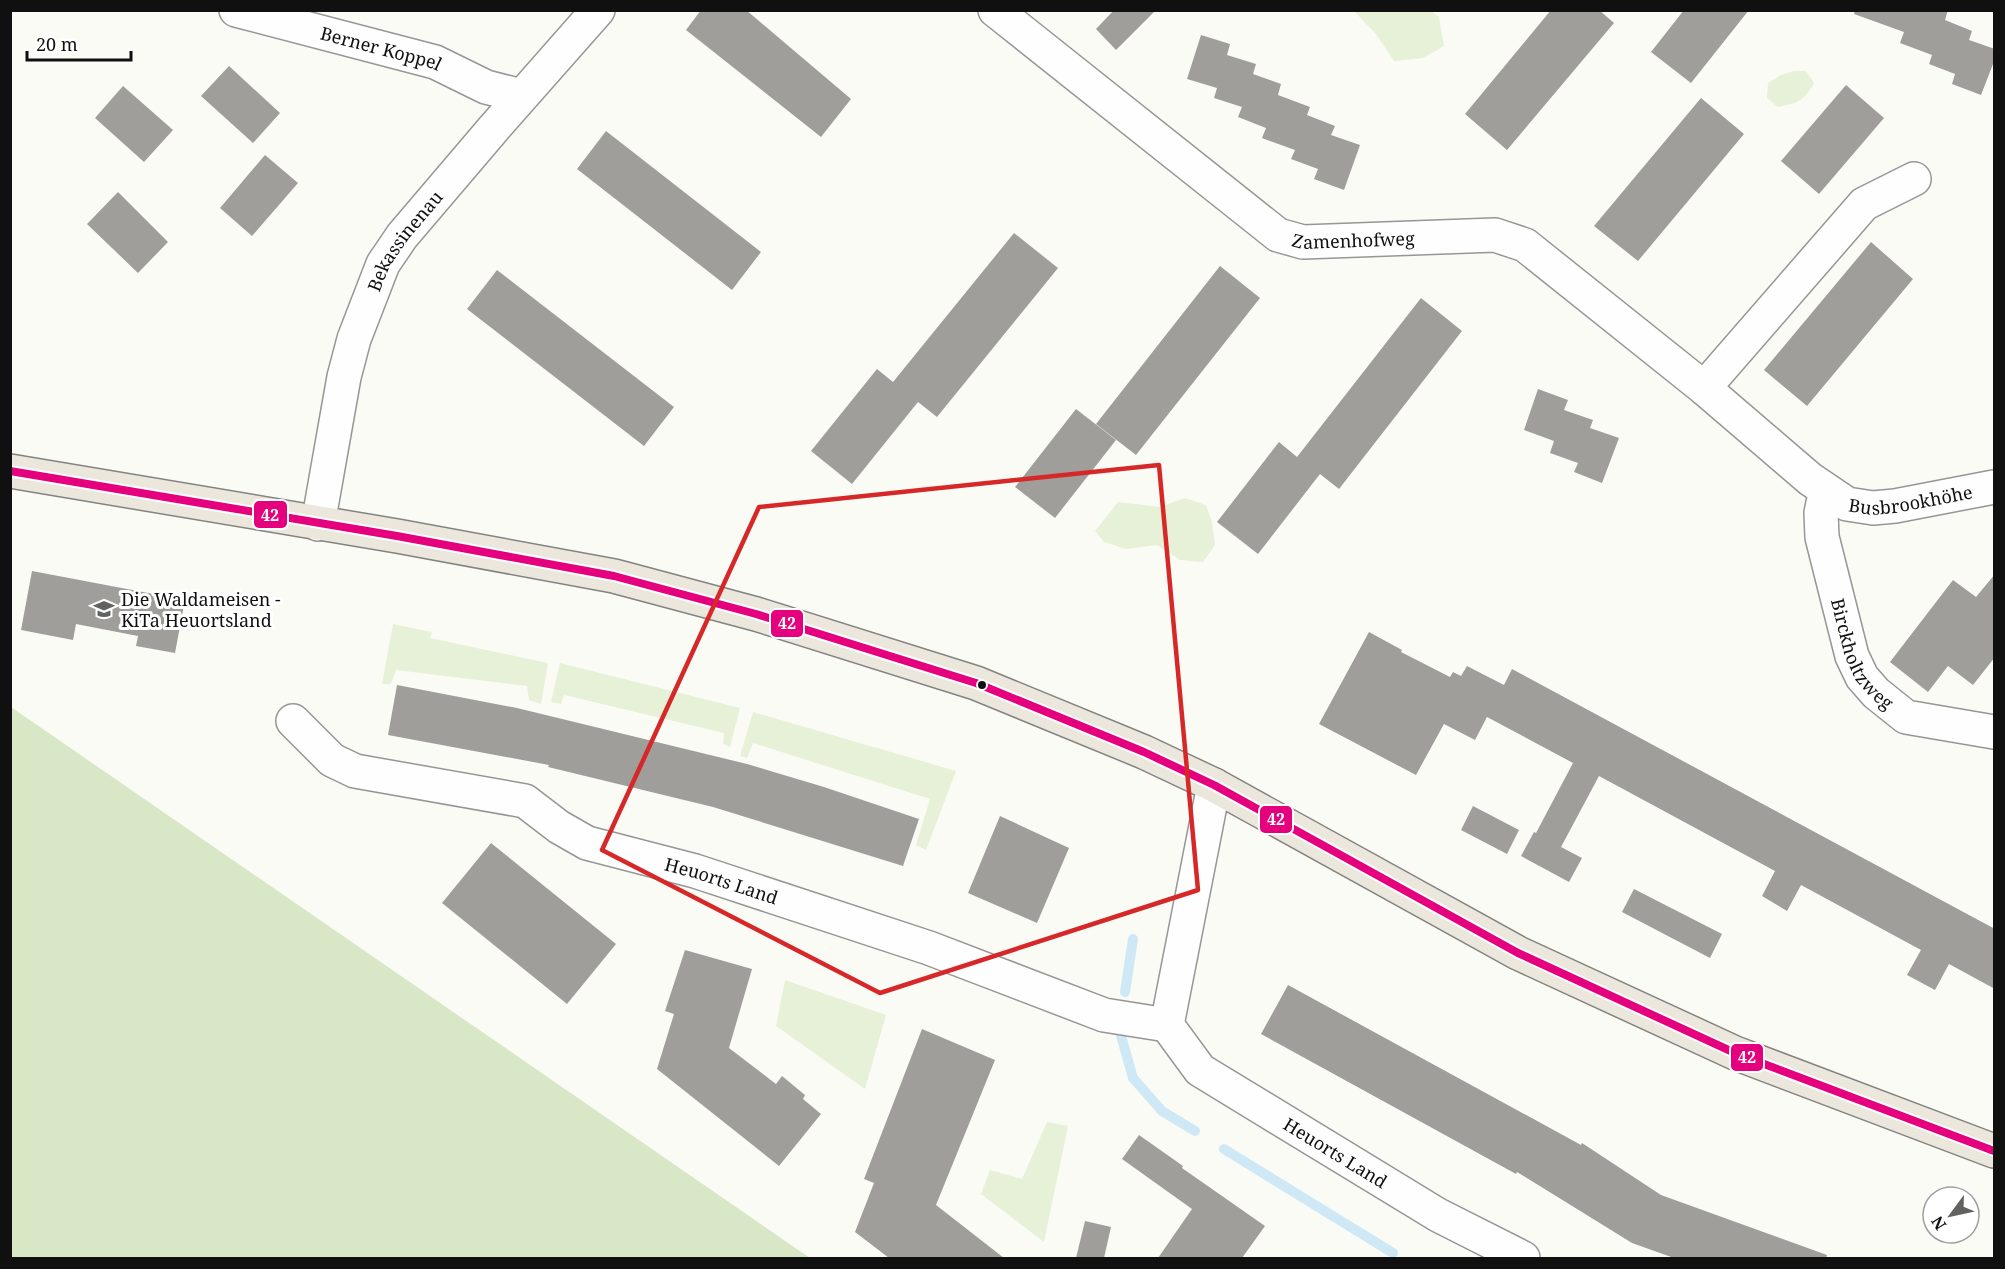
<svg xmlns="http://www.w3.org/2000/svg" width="2005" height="1269" font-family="'Noto Serif',serif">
<rect width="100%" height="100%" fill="#fbfbf6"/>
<!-- green -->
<path fill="#e7f1d7" d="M 1354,11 L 1431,11 L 1439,17 L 1444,46 L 1423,58 L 1394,61 L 1376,34 Z
M 1794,71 L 1806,71 L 1814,83 C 1804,101 1798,103 1778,107 L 1767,98 L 1768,83 L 1781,75 Z
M 1185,498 L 1206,505 L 1212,522 L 1215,545 L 1203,562 L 1180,560 L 1157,545 L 1126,549 L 1104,542 L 1095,531 L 1118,502 L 1160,507 Z
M 393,624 L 432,632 L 430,638 L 548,663 L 541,704 L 529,700 L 527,686 L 396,670 L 391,684 L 382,684 Z
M 560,663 L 740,708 L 730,747 L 723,744 L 724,733 L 564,695 L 561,704 L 551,702 Z
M 753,712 L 956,771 L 926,850 L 916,845 L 930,799 L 753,743 L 747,758 L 740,756 Z
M 785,980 L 886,1015 L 865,1089 L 776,1026 Z
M 1047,1122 L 1068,1126 L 1044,1242 L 981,1194 L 990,1170 L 1022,1179 Z"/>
<!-- forest -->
<path fill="#d8e8c6" d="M 10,707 L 11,707 L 810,1258 L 11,1258 Z"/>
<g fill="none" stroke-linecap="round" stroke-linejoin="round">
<!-- stream -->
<path stroke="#cee9f5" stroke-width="10" d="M 1125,992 L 1133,939
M 1120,1032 L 1133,1078 L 1162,1111 L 1195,1131
M 1224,1149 L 1393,1253"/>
</g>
<!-- building -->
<path fill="#9f9e9b" d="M 701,10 L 746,10 L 851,99 L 821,137 L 686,30 Z
M 1114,10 L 1156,10 L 1116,50 L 1096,29 Z
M 1551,10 L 1599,10 L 1614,23 L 1507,150 L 1465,114 Z
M 1684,10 L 1749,10 L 1691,83 L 1651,52 Z
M 1855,10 L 1948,10 L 1945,20 L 1972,31 L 1969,40 L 1995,49 L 1995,59 L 1981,95 L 1952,84 L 1955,74 L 1929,64 L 1932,55 L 1900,43 L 1904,32 L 1854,14 Z
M 1201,35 L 1230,44 L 1227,55 L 1256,64 L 1253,74 L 1281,84 L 1278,95 L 1310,107 L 1307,115 L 1335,126 L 1331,135 L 1360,145 L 1344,190 L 1314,179 L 1318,169 L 1291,159 L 1295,150 L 1262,138 L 1266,128 L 1238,117 L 1242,107 L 1214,98 L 1217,88 L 1187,79 Z
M 229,66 L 280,113 L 253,143 L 201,96 Z
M 1846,85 L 1884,118 L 1819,194 L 1781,161 Z
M 123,86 L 173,130 L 144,162 L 95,118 Z
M 1701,98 L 1744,134 L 1638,261 L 1594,226 Z
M 606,131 L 761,252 L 732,290 L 577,169 Z
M 265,155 L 298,183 L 252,236 L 220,208 Z
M 118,192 L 168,242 L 138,273 L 87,224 Z
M 1014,233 L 1058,268 L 937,417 L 918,402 L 852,484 L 811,451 L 877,369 L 893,382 Z
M 1871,242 L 1913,279 L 1807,406 L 1764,370 Z
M 1220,266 L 1260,298 L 1136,455 L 1096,424 Z
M 497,270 L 674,407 L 644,446 L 467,309 Z
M 1421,298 L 1462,331 L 1339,489 L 1320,474 L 1258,554 L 1217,522 L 1279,442 L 1297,457 Z
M 1538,389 L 1568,400 L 1564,410 L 1593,420 L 1590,428 L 1619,438 L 1602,483 L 1574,472 L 1578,463 L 1550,453 L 1554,441 L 1524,430 Z
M 1076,409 L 1116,440 L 1055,518 L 1015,487 Z
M 32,571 L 185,600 L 175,653 L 136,646 L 138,636 L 76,624 L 73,640 L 21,630 Z
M 1995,574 L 1995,657 L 1973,685 L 1948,666 L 1928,692 L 1890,662 L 1953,580 L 1976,597 Z
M 1369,632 L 1402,650 L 1401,652 L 1450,677 L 1453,672 L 1461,676 L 1467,666 L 1504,685 L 1512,669 L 1995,929 L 1995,989 L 1949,964 L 1935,990 L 1907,975 L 1921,950 L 1801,885 L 1787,911 L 1762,896 L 1775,871 L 1599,776 L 1561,847 L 1582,858 L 1569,882 L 1521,856 L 1534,832 L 1536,833 L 1573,763 L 1487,717 L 1475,740 L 1444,724 L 1416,775 L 1319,724 Z
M 397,685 L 517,708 L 747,764 L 824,787 L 919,819 L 903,866 L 713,807 L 548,767 L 549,765 L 388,735 Z
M 1473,806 L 1519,830 L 1507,854 L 1461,830 Z
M 1000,816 L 1069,848 L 1037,923 L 968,893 Z
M 491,843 L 616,944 L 567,1004 L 442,903 Z
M 1634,889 L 1722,934 L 1710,958 L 1622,912 Z
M 685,950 L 752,969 L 729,1048 L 776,1084 L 782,1076 L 805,1095 L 803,1099 L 821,1114 L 779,1166 L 657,1069 L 674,1014 L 665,1011 Z
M 1288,985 L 1581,1145 L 1582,1143 L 1661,1195 L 1827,1255 L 1826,1258 L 1674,1258 L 1632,1243 L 1517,1172 L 1516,1174 L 1261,1034 Z
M 922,1029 L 995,1060 L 936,1205 L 1004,1258 L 889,1258 L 855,1232 L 874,1183 L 864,1179 Z
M 1139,1135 L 1183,1166 L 1182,1168 L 1265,1226 L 1242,1258 L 1158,1258 L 1192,1209 L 1122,1159 Z
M 1085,1221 L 1111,1227 L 1104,1258 L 1076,1258 Z"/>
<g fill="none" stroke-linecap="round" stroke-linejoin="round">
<!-- minor casing -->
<g stroke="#969694" stroke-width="36">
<g id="minor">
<path id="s1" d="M 236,10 L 435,62 L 486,87 L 521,96"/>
<path id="s2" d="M 995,10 L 1278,235 L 1303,242 L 1495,235 L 1525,245 L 1704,388 L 1810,479 L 1847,504 L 1873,508 L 1895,506 L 1994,487"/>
<path d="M 1704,388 L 1864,204 L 1914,179"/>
<path id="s3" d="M 1829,493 L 1823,503 L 1821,513 L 1822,537 L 1852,656 L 1862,677 L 1876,693 L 1906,717 L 1994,732"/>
<path id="s4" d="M 318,524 L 344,377 L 354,339 L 383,264 L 402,236 L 494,128 L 598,10"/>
<path id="s5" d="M 293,721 L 332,760 L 355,771 L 525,801 L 559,827 L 587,843 L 695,871 L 929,948 L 1104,1015 L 1167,1025"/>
<path id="s6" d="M 1214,785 L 1167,1025 L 1200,1070 L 1438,1215 L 1523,1258"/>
</g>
</g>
<!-- major casing -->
<g stroke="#838381" stroke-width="36">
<path id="major" d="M 10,471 L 397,536 L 614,576 L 756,614 L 976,683 L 1144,752 L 1214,785 L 1518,953 L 1735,1053 L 1994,1151"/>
</g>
<!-- minor -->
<use href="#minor" stroke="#fefefe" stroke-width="33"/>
<!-- major -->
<use href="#major" stroke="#ece7dc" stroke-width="33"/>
<!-- bus-1 casing -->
<g stroke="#fff" stroke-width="12">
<path id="bus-1" d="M 10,471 L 397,536 L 614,576 L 756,614 L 976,683 L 1144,752 L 1214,785 L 1518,953 L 1735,1053 L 1994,1151"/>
</g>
<!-- bus-1 -->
<use href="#bus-1" stroke="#e5007d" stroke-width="8"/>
</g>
<!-- marked area -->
<path fill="none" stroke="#d62828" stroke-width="4.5" stroke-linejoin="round" d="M 1159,465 L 1198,890 L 880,993 L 602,850 L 759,507 Z"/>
<!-- icons -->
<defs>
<g id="school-bare" transform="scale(1.62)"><path d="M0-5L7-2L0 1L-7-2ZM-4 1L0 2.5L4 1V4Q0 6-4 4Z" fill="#626260" stroke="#fff" stroke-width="2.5" paint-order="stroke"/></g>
</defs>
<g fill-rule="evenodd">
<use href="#school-bare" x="104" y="609"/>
</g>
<!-- markers -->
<circle fill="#101010" stroke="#fff" stroke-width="2" cx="982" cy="685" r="5"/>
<g text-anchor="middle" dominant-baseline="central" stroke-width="6" stroke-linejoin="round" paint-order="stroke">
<!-- street labels -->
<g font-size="18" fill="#101010" stroke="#fff">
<text stroke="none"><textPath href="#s1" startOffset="150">Berner Koppel</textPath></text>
<text stroke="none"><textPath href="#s2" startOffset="438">Zamenhofweg</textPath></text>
<text stroke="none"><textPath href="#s4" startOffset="300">Bekassinenau</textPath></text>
<text stroke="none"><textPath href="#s2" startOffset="1089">Busbrookhöhe</textPath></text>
<text stroke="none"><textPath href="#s3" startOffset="171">Birckholtzweg</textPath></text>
<text stroke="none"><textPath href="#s5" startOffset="468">Heuorts Land</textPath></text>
<text stroke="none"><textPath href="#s6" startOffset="459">Heuorts Land</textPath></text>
</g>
<!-- poi labels -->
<g font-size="18" fill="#101010" stroke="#fff" text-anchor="start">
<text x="121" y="599">Die Waldameisen -<tspan x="121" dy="21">KiTa Heuortsland</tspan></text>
</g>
</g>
<g stroke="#fff" stroke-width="2">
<rect x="253" y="500" width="35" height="29" rx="6" fill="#e5007d"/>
<rect x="770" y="609" width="34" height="29" rx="6" fill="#e5007d"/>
<rect x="1259" y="805" width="34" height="29" rx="6" fill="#e5007d"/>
<rect x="1730" y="1043" width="34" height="29" rx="6" fill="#e5007d"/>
</g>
<g font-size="16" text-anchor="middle" font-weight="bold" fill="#fff">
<text x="270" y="521">42</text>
<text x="787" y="629">42</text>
<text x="1276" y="825">42</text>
<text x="1747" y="1063">42</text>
</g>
<!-- border -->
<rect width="2005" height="1269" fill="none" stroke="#101010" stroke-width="24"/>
<!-- north arrow -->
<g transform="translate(1951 1215) rotate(237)"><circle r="28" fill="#ffffff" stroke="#9f9f9f" stroke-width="1.5"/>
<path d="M0-4.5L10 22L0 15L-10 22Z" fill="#626260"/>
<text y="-9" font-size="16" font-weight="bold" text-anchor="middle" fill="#101010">N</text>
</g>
<!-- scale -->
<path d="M27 51v9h104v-9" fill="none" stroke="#101010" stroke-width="3"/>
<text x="36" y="51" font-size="18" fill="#101010" stroke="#ffffff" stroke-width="4.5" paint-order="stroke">20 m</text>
</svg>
